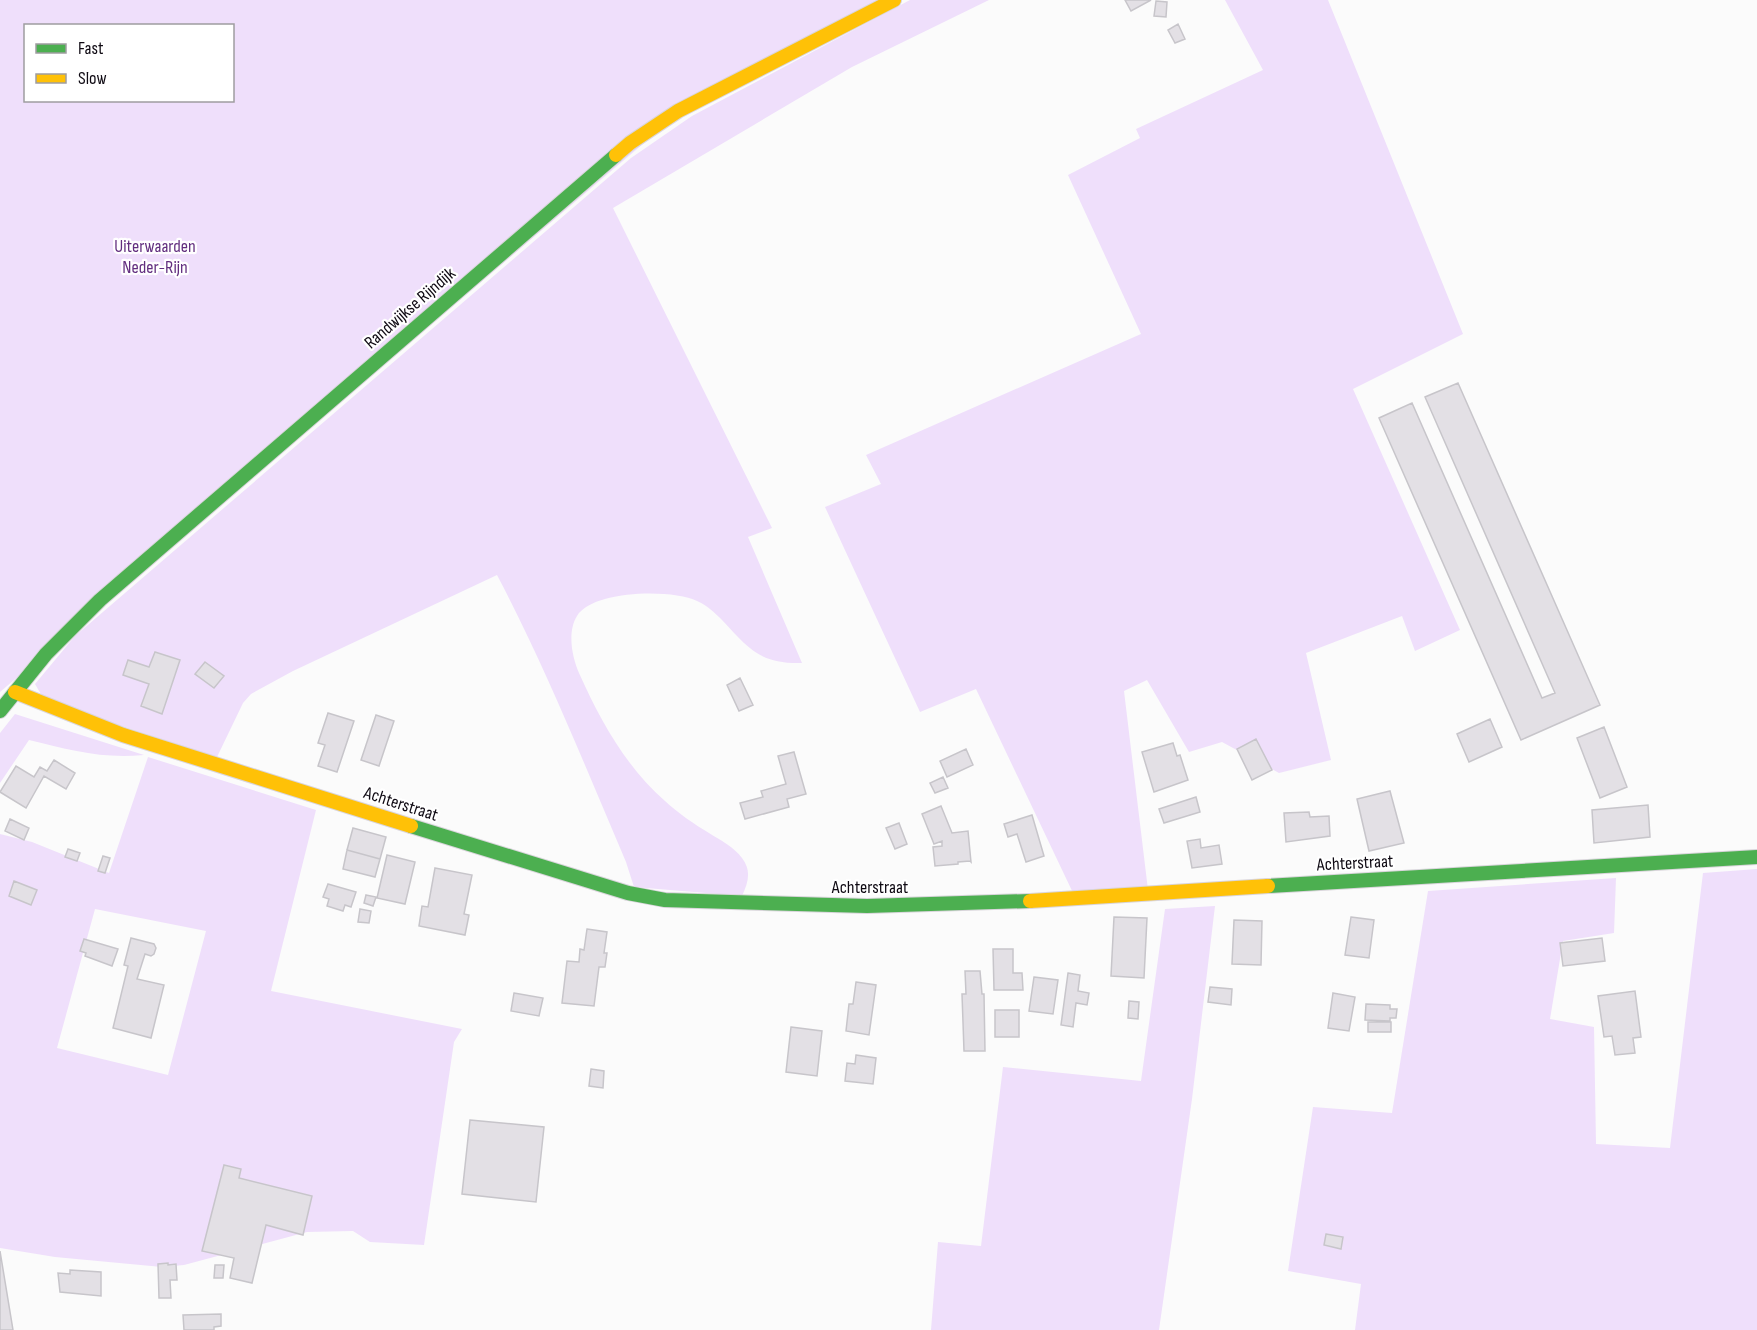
<svg xmlns="http://www.w3.org/2000/svg" width="1757" height="1330" font-family="'Sofia Sans Condensed',sans-serif">
<rect width="100%" height="100%" fill="#fbfbfb"/>
<!-- green -->
<path fill="#efdffb" fill-rule="evenodd" d="M 0,0 L 878,0 L 711,86 L 0,692 ZM 26,26 L 232,26 L 232,100 L 26,100 Z
M 910,0 L 989,0 L 852,67 L 613,208 L 772,528 L 748,537 L 802,663 C 760,664 749,649 722,620 C 715,613 707,605 697,601 C 672,589 593,590 577,616 C 567,632 572,657 579,673 C 600,720 626,767 665,801 C 678,813 694,824 709,833 C 720,840 734,847 742,858 C 752,871 748,883 742,896 L 634,887 L 626,862 C 585,766 546,668 497,575 L 293,671 L 251,694 L 243,703 L 217,757 L 45,701 L 35,684 L 75,636 L 631,158 L 692,116 Z
M 1225,0 L 1328,0 L 1463,334 L 1353,389 L 1460,630 L 1415,651 L 1402,616 L 1306,653 L 1331,760 L 1279,773 L 1222,742 L 1189,752 L 1147,680 L 1124,691 L 1148,890 L 1074,895 L 976,689 L 920,712 L 825,507 L 881,484 L 866,455 L 1141,334 L 1068,175 L 1140,138 L 1136,129 L 1263,70 Z
M 15,714 L 144,755 C 101,759 70,750 29,740 L 0,783 L 0,733 Z
M 148,757 L 316,810 L 271,991 L 462,1029 L 454,1042 L 424,1245 L 370,1242 L 353,1231 L 307,1232 L 184,1265 L 162,1267 L 55,1257 L 0,1248 L 0,834 L 32,842 L 109,873 ZM 95,909 L 206,931 L 168,1075 L 57,1048 Z
M 1757,869 L 1757,1330 L 1355,1330 L 1361,1284 L 1288,1271 L 1313,1107 L 1392,1113 L 1428,891 L 1616,878 L 1614,933 L 1563,941 L 1550,1019 L 1594,1027 L 1596,1144 L 1670,1148 L 1703,873 Z
M 1215,906 L 1192,1099 L 1159,1330 L 931,1330 L 938,1242 L 981,1246 L 1003,1067 L 1141,1081 L 1165,909 Z"/>
<!-- building -->
<path fill="#e3e0e5" stroke="#c7c5ca" stroke-width="1.5" d="M 1125,0 L 1151,0 L 1131,11 Z
M 1156,1 L 1167,2 L 1166,17 L 1154,16 Z
M 1178,24 L 1185,39 L 1175,43 L 1168,30 Z
M 1458,383 L 1600,705 L 1521,740 L 1379,418 L 1412,403 L 1542,698 L 1555,693 L 1425,397 Z
M 155,652 L 180,660 L 162,714 L 141,706 L 149,684 L 123,675 L 128,660 L 149,667 Z
M 205,662 L 224,676 L 214,688 L 195,674 Z
M 740,678 L 753,705 L 739,711 L 727,685 Z
M 328,713 L 354,721 L 337,772 L 318,766 L 325,745 L 318,743 Z
M 376,715 L 394,721 L 379,766 L 361,760 Z
M 1490,719 L 1502,747 L 1469,762 L 1457,734 Z
M 1604,727 L 1627,787 L 1600,798 L 1577,738 Z
M 1256,739 L 1272,770 L 1252,780 L 1237,749 Z
M 1173,743 L 1177,756 L 1180,755 L 1188,780 L 1154,792 L 1142,752 Z
M 966,749 L 973,765 L 947,777 L 940,761 Z
M 794,752 L 806,794 L 787,799 L 789,807 L 745,819 L 740,803 L 763,797 L 761,791 L 786,784 L 778,756 Z
M 54,760 L 75,773 L 66,789 L 44,776 L 26,808 L 0,792 L 16,766 L 34,777 L 40,767 L 47,771 Z
M 943,777 L 948,788 L 935,793 L 930,783 Z
M 1390,791 L 1404,843 L 1369,851 L 1357,799 Z
M 1196,797 L 1200,812 L 1164,823 L 1159,809 Z
M 1648,805 L 1650,837 L 1594,843 L 1592,810 Z
M 941,806 L 952,833 L 968,831 L 971,862 L 970,861 L 958,862 L 958,864 L 935,866 L 933,847 L 942,846 L 942,841 L 934,844 L 922,814 Z
M 1309,812 L 1310,817 L 1329,816 L 1330,836 L 1286,842 L 1284,813 Z
M 1032,815 L 1044,856 L 1026,862 L 1017,834 L 1008,837 L 1004,824 Z
M 10,819 L 29,828 L 24,840 L 5,831 Z
M 899,823 L 907,844 L 895,849 L 886,828 Z
M 353,828 L 386,837 L 380,859 L 347,850 Z
M 1200,839 L 1201,848 L 1219,845 L 1222,864 L 1192,868 L 1187,841 Z
M 68,849 L 80,853 L 77,861 L 65,857 Z
M 347,850 L 380,859 L 375,877 L 343,869 Z
M 387,855 L 415,862 L 405,904 L 377,898 Z
M 103,856 L 110,858 L 105,873 L 98,871 Z
M 435,868 L 472,875 L 464,914 L 469,915 L 465,935 L 419,926 L 422,906 L 428,907 Z
M 14,881 L 37,890 L 31,905 L 9,896 Z
M 328,884 L 356,892 L 351,907 L 345,905 L 343,911 L 327,906 L 329,899 L 323,897 Z
M 366,895 L 376,897 L 373,906 L 364,903 Z
M 360,909 L 371,911 L 369,923 L 358,922 Z
M 1114,917 L 1147,918 L 1144,978 L 1111,976 Z
M 1351,917 L 1374,920 L 1369,958 L 1345,955 Z
M 1234,920 L 1262,921 L 1261,965 L 1232,964 Z
M 587,929 L 607,932 L 604,953 L 607,953 L 605,967 L 599,967 L 594,1006 L 562,1003 L 567,961 L 579,962 L 580,949 L 584,950 Z
M 131,938 L 154,944 L 156,948 L 154,954 L 151,956 L 145,954 L 137,979 L 164,985 L 151,1038 L 113,1028 L 128,966 L 124,965 Z
M 1602,938 L 1605,961 L 1563,966 L 1560,943 Z
M 84,939 L 118,949 L 112,966 L 85,956 L 86,953 L 80,951 Z
M 993,949 L 1013,949 L 1013,973 L 1022,973 L 1023,990 L 994,990 Z
M 965,971 L 980,971 L 982,994 L 984,994 L 985,1051 L 964,1051 L 962,994 L 966,994 Z
M 1068,973 L 1080,975 L 1078,991 L 1089,993 L 1087,1005 L 1076,1003 L 1073,1027 L 1061,1025 Z
M 1034,977 L 1058,980 L 1053,1014 L 1029,1011 Z
M 856,982 L 876,985 L 869,1035 L 846,1031 L 849,1004 L 853,1004 Z
M 1210,987 L 1232,989 L 1231,1005 L 1208,1002 Z
M 1635,991 L 1641,1037 L 1633,1038 L 1635,1053 L 1615,1055 L 1612,1036 L 1604,1037 L 1598,996 Z
M 514,993 L 543,998 L 539,1016 L 511,1011 Z
M 1333,993 L 1355,997 L 1349,1031 L 1328,1028 Z
M 1129,1001 L 1139,1002 L 1138,1019 L 1128,1018 Z
M 1366,1004 L 1390,1005 L 1390,1009 L 1397,1009 L 1396,1018 L 1390,1018 L 1390,1021 L 1365,1020 Z
M 995,1010 L 1019,1010 L 1019,1037 L 995,1037 Z
M 1368,1022 L 1391,1022 L 1391,1032 L 1368,1032 Z
M 791,1027 L 822,1031 L 817,1076 L 786,1072 Z
M 856,1055 L 876,1058 L 873,1084 L 845,1081 L 847,1063 L 855,1064 Z
M 591,1069 L 604,1071 L 603,1088 L 589,1086 Z
M 470,1120 L 544,1127 L 536,1202 L 462,1194 Z
M 224,1165 L 241,1169 L 239,1178 L 312,1196 L 303,1235 L 266,1225 L 252,1283 L 230,1278 L 234,1258 L 202,1251 Z
M 1326,1234 L 1343,1237 L 1341,1249 L 1324,1245 Z
M 0,1251 L 13,1330 L 0,1330 Z
M 168,1263 L 168,1265 L 176,1264 L 177,1280 L 170,1280 L 171,1298 L 159,1298 L 158,1264 Z
M 215,1265 L 224,1265 L 223,1278 L 214,1278 Z
M 70,1270 L 101,1272 L 101,1296 L 60,1292 L 58,1273 L 70,1274 Z
M 221,1314 L 221,1326 L 214,1327 L 214,1330 L 184,1330 L 183,1315 Z"/>
<g fill="none" stroke-linecap="round" stroke-linejoin="round">
<!-- fast casing -->
<g stroke="#d9d5db" stroke-width="16">
<path id="fast" d="M 0,711 L 46,654 L 100,600 L 616,155
M 411,826 L 628,893 L 665,900 L 867,906 L 1030,901
M 1268,886 L 1757,857"/>
</g>
<!-- slow casing -->
<g stroke="#d9d5db" stroke-width="16">
<path id="slow" d="M 616,155 L 630,143 L 678,111 L 894,0
M 15,692 L 123,735 L 411,826
M 1030,901 L 1268,886"/>
</g>
<!-- fast -->
<use href="#fast" stroke="#4caf50" stroke-width="14"/>
<!-- slow -->
<use href="#slow" stroke="#ffc107" stroke-width="14"/>
</g>
<g text-anchor="middle" dominant-baseline="central" stroke-width="4.5" stroke-linejoin="round" paint-order="stroke">
<!-- park labels -->
<g font-size="18" fill="#622e7f" stroke="#fff">
<text x="155" y="246">Uiterwaarden<tspan x="155" dy="21">Neder-Rijn</tspan></text>
</g>
<!-- street labels -->
<g font-size="18" fill="#0e0912" stroke="#fff">
<text transform="translate(410 308) rotate(-41)">Randwijkse Rijndijk</text>
<text transform="translate(401 804) rotate(18)">Achterstraat</text>
<text transform="translate(1355 863) rotate(-3)">Achterstraat</text>
<text x="870" y="887">Achterstraat</text>
</g>
</g>
<!-- legend -->
<rect x="24" y="24" width="210" height="78" fill="#ffffff" stroke="#9f9da0" stroke-width="1.5"/>
<rect x="36" y="44" width="30" height="9" fill="#4caf50" stroke="#9f9da0" stroke-width="1.5"/>
<text x="78" y="54" font-size="18" fill="#0e0912">Fast</text>
<rect x="36" y="74" width="30" height="9" fill="#ffc107" stroke="#9f9da0" stroke-width="1.5"/>
<text x="78" y="84" font-size="18" fill="#0e0912">Slow</text>
</svg>
